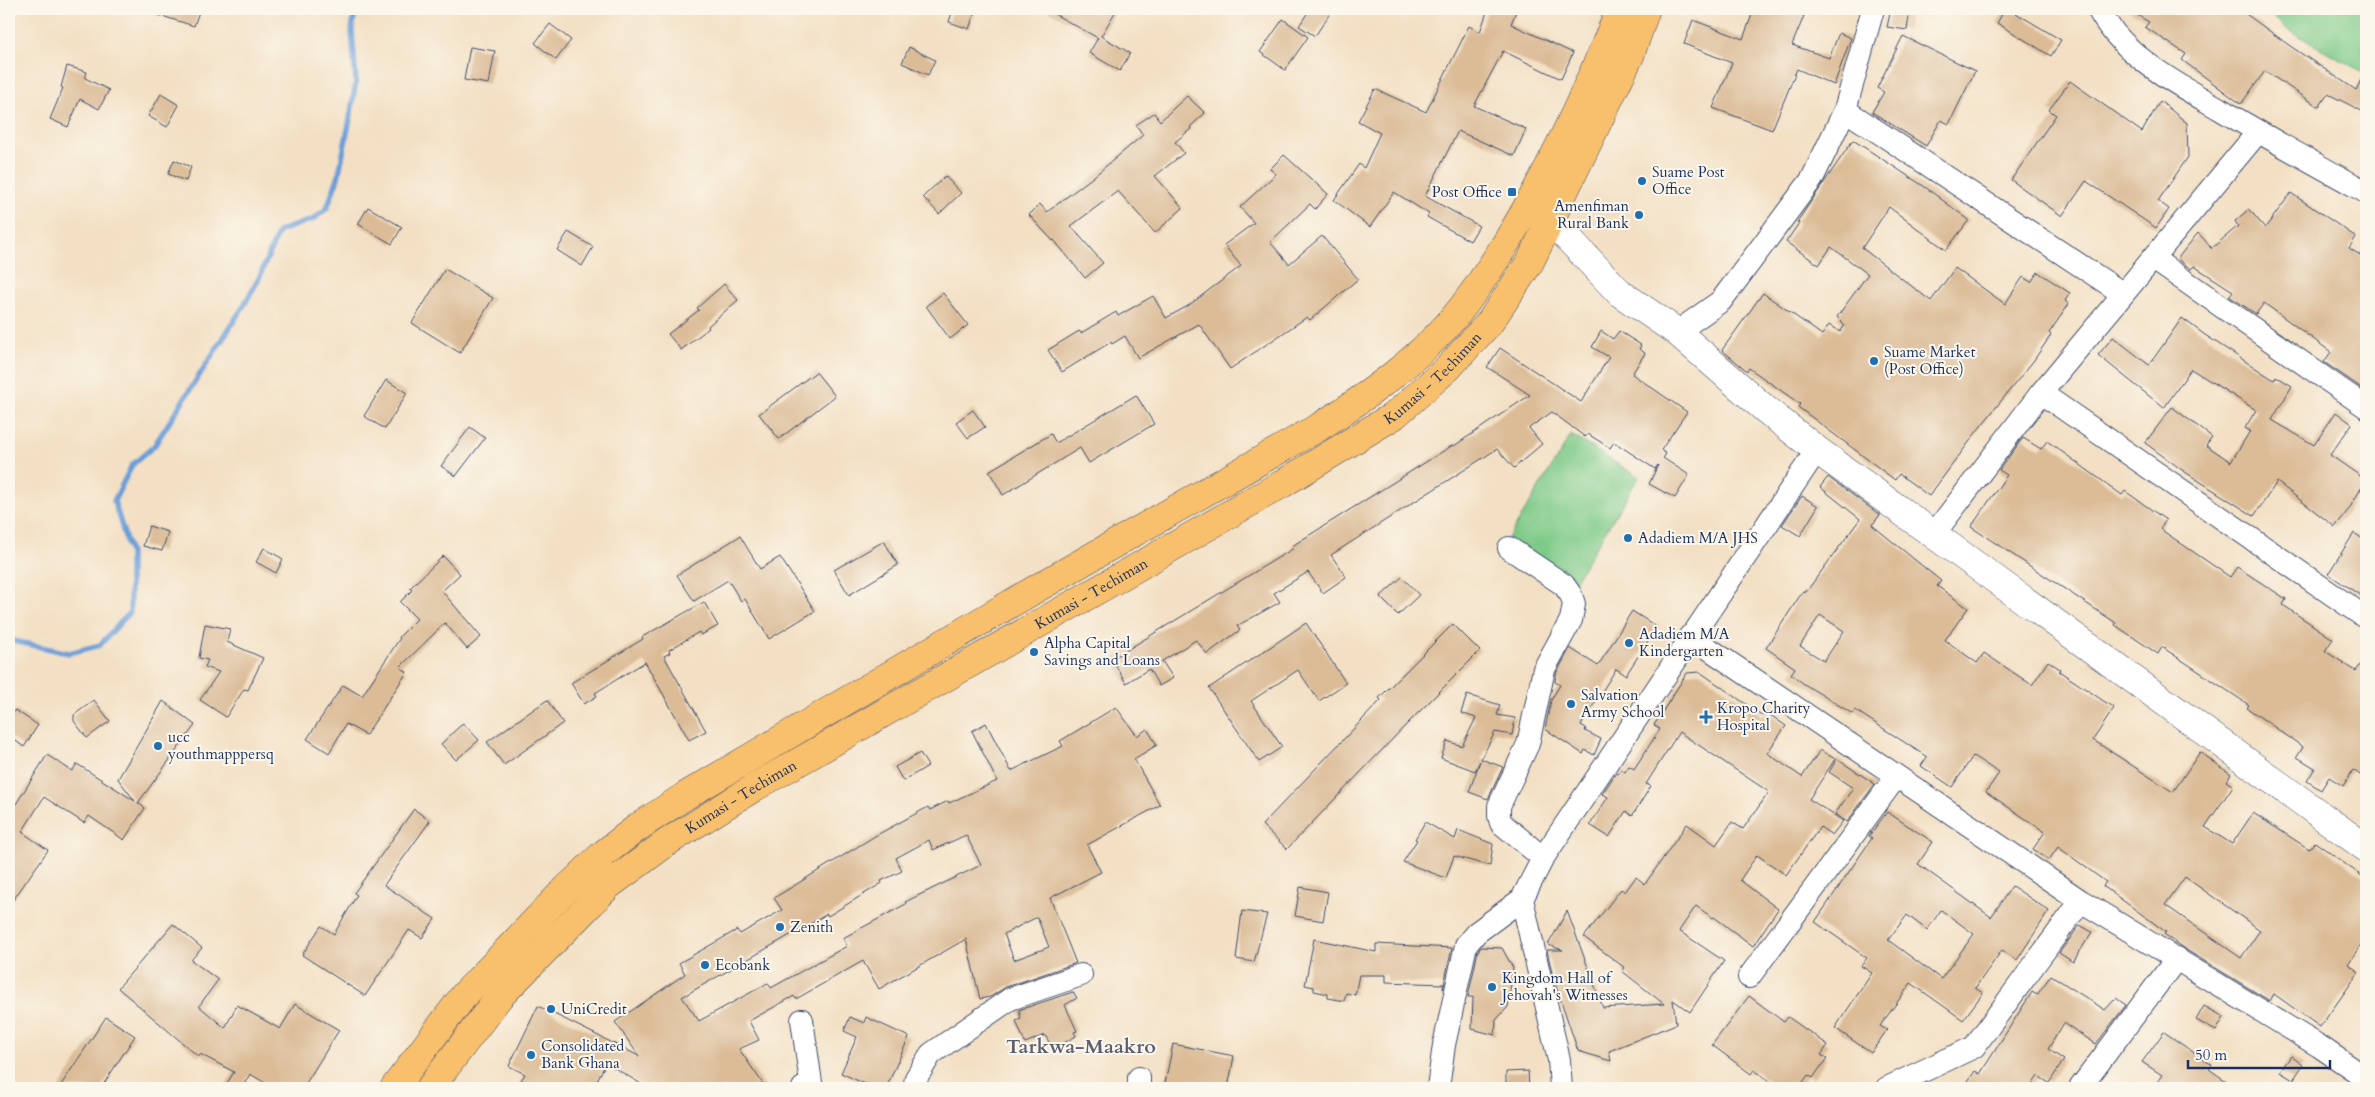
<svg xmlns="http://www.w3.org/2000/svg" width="2375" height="1097" font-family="Cardo,serif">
<rect width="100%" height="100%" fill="#fbf7ec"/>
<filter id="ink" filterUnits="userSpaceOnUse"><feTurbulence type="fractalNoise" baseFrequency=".02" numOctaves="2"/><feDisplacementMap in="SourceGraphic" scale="10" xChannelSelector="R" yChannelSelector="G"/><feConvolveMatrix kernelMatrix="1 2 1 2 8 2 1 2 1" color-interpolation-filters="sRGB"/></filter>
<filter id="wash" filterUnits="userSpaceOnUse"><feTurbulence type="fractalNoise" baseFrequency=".0096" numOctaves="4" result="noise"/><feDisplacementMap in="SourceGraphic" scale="20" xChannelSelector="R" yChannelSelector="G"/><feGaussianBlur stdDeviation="1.12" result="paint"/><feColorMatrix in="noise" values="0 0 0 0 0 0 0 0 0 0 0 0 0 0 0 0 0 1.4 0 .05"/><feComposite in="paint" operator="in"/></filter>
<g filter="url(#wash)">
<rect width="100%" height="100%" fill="#f3e0c4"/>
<!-- green -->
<path fill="#7eca88" stroke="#4c7c73" d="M 2264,9 L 2366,9 L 2366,74 L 2287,29 Z
M 1571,435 L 1639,477 L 1574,582 L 1507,540 Z"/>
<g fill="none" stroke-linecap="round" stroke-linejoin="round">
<!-- stream -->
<path stroke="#6c9fd8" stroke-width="5.5" d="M 9,640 L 69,653 L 100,645 L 130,612 L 130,553 L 114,501 L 132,465 L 154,446 L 243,307 L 259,278 L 279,231 L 314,219 L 327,208 L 338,178 L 350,119 L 356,81 L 352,31 L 355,9"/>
</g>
<g id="blocks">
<!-- building -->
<path fill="#dbbc97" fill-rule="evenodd" d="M 150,9 L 200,9 L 194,26 L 149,12 Z
M 953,9 L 976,9 L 969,29 L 949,22 Z
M 1045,9 L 1117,9 L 1101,36 L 1130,53 L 1120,71 L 1089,53 L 1098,38 Z
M 1310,9 L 1333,9 L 1315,36 L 1299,26 Z
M 1488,9 L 1517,9 L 1511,24 L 1573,53 L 1561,79 L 1503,51 L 1474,106 L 1526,129 L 1514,156 L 1458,131 L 1425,196 L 1479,226 L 1470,241 L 1427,217 L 1429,214 L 1394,192 L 1370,227 L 1334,200 L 1359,164 L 1364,168 L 1380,133 L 1358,121 L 1375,89 L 1426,112 L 1469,26 L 1480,32 Z
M 1754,9 L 1786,9 L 1804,16 L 1792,45 L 1829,58 L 1839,33 L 1851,38 L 1834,85 L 1797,69 L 1772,130 L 1713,108 L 1732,63 L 1684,44 L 1693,20 L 1743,39 Z
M 1891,9 L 1910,9 L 1907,30 L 1887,27 Z
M 2005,9 L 2009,9 L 2061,40 L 2051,56 L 1997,23 Z
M 2127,9 L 2239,9 L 2293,48 L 2356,90 L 2366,69 L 2366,113 L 2328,94 L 2319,107 L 2265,71 L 2241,104 L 2182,60 L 2186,54 L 2145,27 L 2149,22 Z
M 1283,19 L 1308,37 L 1285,70 L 1260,52 Z
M 550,24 L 571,40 L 556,60 L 535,43 Z
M 1903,36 L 1975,71 L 1949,124 L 1941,120 L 1926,146 L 1872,112 L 1884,92 L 1877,88 Z
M 470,47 L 495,51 L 489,84 L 464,80 Z
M 909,47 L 935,60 L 928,75 L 902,63 Z
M 67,66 L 87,72 L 85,78 L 109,90 L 99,109 L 80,99 L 68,127 L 50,119 L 63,88 L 61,87 Z
M 2070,81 L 2142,132 L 2160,101 L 2187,123 L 2188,157 L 2158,201 L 2169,209 L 2156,228 L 2086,181 L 2062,216 L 2011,180 L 2056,115 L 2049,110 Z
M 161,94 L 179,105 L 167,127 L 148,116 Z
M 1187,96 L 1205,113 L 1190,127 L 1192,128 L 1175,142 L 1184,153 L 1155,176 L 1183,208 L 1155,233 L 1118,191 L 1071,226 L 1103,263 L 1085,278 L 1054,240 L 1053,241 L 1029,215 L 1040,204 L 1047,212 L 1093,177 L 1143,135 L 1136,125 L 1154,113 L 1160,121 Z
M 1853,140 L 1925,187 L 1969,220 L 1946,250 L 1889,207 L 1862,248 L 1931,301 L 1955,268 L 2005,304 L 2023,277 L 2031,282 L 2038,272 L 2070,293 L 2065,301 L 2069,304 L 2049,333 L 2051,335 L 2034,360 L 1981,426 L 1929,496 L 1899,474 L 1895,480 L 1798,407 L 1800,404 L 1749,368 L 1747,371 L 1722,350 L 1763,293 L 1822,335 L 1829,325 L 1840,332 L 1845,325 L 1837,317 L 1868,274 L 1831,247 L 1819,265 L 1786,242 L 1799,223 L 1797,222 Z
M 1284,155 L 1328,194 L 1315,209 L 1310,204 L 1270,242 L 1289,264 L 1322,236 L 1358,279 L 1310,320 L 1307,317 L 1230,369 L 1199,324 L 1138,358 L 1125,336 L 1112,344 L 1111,342 L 1062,372 L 1048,350 L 1079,331 L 1081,333 L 1116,312 L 1118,316 L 1153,296 L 1166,318 L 1188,306 L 1241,266 L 1224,245 L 1254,223 L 1240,207 L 1276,174 L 1270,169 Z
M 174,160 L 191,167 L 186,181 L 168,174 Z
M 945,176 L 961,193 L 939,214 L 923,197 Z
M 2291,193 L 2356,237 L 2349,248 L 2366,259 L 2366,391 L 2324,362 L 2331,352 L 2264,303 L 2256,314 L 2229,296 L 2233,291 L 2194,266 L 2191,269 L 2177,259 L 2198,233 L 2212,248 L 2238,226 L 2235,221 L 2249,209 L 2265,228 Z
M 368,207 L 402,227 L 392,244 L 358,224 Z
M 568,232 L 593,247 L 582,266 L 557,250 Z
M 445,269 L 493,298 L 460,353 L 412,323 Z
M 724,284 L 738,300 L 708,326 L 709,328 L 681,350 L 668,334 L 699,310 L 697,308 Z
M 943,293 L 968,325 L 950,339 L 926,306 Z
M 2182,318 L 2205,335 L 2274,380 L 2276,376 L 2292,386 L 2272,420 L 2314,445 L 2336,412 L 2352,424 L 2330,455 L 2366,480 L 2349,509 L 2335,527 L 2277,482 L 2254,516 L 2185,472 L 2145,443 L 2172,407 L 2212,437 L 2206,445 L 2231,462 L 2250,431 L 2245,428 L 2256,410 L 2191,369 L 2164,408 L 2098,355 L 2113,337 L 2149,365 Z
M 1601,331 L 1613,339 L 1619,331 L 1641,345 L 1639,349 L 1645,353 L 1632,374 L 1687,412 L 1661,450 L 1666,454 L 1663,458 L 1689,475 L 1675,498 L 1649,484 L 1658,465 L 1655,469 L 1614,442 L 1610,448 L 1588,434 L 1585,437 L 1552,412 L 1529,428 L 1542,444 L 1514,468 L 1497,449 L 1331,555 L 1346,577 L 1323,593 L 1308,572 L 1274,593 L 1280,602 L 1237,626 L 1240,630 L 1207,654 L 1196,640 L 1162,661 L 1173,678 L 1159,686 L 1149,669 L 1126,683 L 1112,659 L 1294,548 L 1292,546 L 1453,445 L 1454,446 L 1530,395 L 1487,367 L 1500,348 L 1581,402 L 1609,357 L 1592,347 Z
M 816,372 L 835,396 L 779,439 L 759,414 Z
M 386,380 L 407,393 L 385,429 L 364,416 Z
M 1136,395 L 1154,424 L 1089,463 L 1080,448 L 1003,495 L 989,471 L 1051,434 L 1056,443 Z
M 973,410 L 985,427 L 968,438 L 956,422 Z
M 470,427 L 485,438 L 456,476 L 441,466 Z
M 2023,438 L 2041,449 L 2047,441 L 2122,495 L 2125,491 L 2166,520 L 2160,529 L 2230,577 L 2237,567 L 2286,599 L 2283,605 L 2333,639 L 2325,651 L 2356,671 L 2366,657 L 2366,779 L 2353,770 L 2343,786 L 2329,777 L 2321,790 L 2307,781 L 2315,768 L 2297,757 L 2303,747 L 2247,708 L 2249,705 L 2162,647 L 2158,654 L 2115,625 L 2116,623 L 1971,527 L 2007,475 L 1999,470 Z
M 1828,477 L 1880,515 L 1872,525 L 1941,581 L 1937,586 L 1968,608 L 1945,640 L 1977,663 L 1984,653 L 2032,685 L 2048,661 L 2060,669 L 2059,671 L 2114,708 L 2093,740 L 2173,792 L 2200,752 L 2231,774 L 2226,781 L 2233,786 L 2205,827 L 2232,844 L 2253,813 L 2309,849 L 2315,842 L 2366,879 L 2366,937 L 2348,964 L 2359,972 L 2320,1027 L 2274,994 L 2270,1001 L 2188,951 L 2164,934 L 2166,932 L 2103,886 L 2106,882 L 2058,847 L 2049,860 L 2033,849 L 2045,832 L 1986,792 L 1999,773 L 1973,756 L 1952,787 L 1921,766 L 1927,757 L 1855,710 L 1853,714 L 1804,684 L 1791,674 L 1795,668 L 1766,648 L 1803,591 L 1806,592 L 1860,519 L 1820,487 ZM 1820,615 L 1844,631 L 1824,661 L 1800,646 ZM 2185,877 L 2260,930 L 2241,958 L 2165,905 Z
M 1802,496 L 1818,506 L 1800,536 L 1782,525 Z
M 149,526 L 168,532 L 162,551 L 143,546 Z
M 2354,533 L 2366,541 L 2366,599 L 2328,574 Z
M 740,536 L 760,569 L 780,557 L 815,611 L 769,639 L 745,599 L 741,601 L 728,580 L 694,601 L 677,575 Z
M 884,541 L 898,565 L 849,595 L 834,570 Z
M 264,548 L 283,559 L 276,573 L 256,562 Z
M 443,556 L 460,574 L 442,591 L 481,637 L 467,649 L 445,623 L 400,667 L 407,672 L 366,735 L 346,724 L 329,753 L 307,739 L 343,685 L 362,696 L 400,638 L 399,637 L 417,619 L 400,602 L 412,590 L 410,588 Z
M 1402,577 L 1419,595 L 1398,615 L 1380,597 Z
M 704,602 L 718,626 L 701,635 L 699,632 L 669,650 L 670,653 L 664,656 L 706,731 L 689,740 L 645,662 L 595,693 L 597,696 L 584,704 L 571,683 L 643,639 L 642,637 Z
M 1632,611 L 1657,627 L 1626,675 L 1616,669 L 1581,725 L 1586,728 L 1585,731 L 1601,739 L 1594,755 L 1585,750 L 1583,754 L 1545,729 L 1551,700 L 1560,685 L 1555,682 L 1556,674 L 1570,648 L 1598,666 Z
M 1306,623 L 1346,683 L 1319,701 L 1298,670 L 1251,701 L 1282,747 L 1259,762 L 1209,688 Z
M 205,624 L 230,629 L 227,642 L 263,658 L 248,690 L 244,689 L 226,717 L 200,700 L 219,672 L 205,667 L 208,660 L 199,658 Z
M 1453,624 L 1480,651 L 1406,725 L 1287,849 L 1262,825 L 1381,700 L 1379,698 Z
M 1700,672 L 1763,716 L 1766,712 L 1786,726 L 1767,753 L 1802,777 L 1820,750 L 1835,759 L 1809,799 L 1843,821 L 1832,835 L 1820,827 L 1786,875 L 1757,855 L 1740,880 L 1778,909 L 1753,946 L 1714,917 L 1713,918 L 1696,906 L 1679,931 L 1724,961 L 1690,1012 L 1673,1000 L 1676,1024 L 1609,1051 L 1611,1061 L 1578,1051 L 1553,977 L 1547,950 L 1563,950 L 1548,945 L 1567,911 L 1603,1008 L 1664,1004 L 1622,971 L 1625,968 L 1584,937 L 1621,889 L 1625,892 L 1636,877 L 1645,884 L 1687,824 L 1716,845 L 1732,822 L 1743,829 L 1769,792 L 1679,732 L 1646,784 L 1651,786 L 1632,816 L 1626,811 L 1609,837 L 1590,825 L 1608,797 L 1602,794 L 1616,773 L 1618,774 L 1621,769 L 1625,772 L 1629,766 L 1634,769 L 1660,729 L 1654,725 L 1687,673 Z
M 1467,695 L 1500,705 L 1497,715 L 1515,718 L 1512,735 L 1495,732 L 1481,759 L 1503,767 L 1488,799 L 1469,792 L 1480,761 L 1475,771 L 1441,758 L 1447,741 L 1462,746 L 1476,718 L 1461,713 Z
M 94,700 L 110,721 L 87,738 L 74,721 L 74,715 Z
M 547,700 L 563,723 L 504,765 L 487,742 Z
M 163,701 L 195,725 L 138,803 L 145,808 L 124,840 L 89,816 L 84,823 L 44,797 L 22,832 L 48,850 L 9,906 L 9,815 L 47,755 L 72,771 L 77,764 L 135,801 L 118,779 Z
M 1116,707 L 1137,736 L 1147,729 L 1157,745 L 1134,759 L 1160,805 L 1087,845 L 1101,872 L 1050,898 L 1076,963 L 1006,987 L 990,997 L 980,999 L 966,939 L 879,989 L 863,961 L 796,999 L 794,996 L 749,1021 L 759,1040 L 739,1049 L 766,1088 L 648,1088 L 606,1063 L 593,1088 L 516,1088 L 525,1074 L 509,1066 L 538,1006 L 639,1056 L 615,1022 L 685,974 L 679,963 L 737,930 L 740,934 L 782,910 L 774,898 L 875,836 L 928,807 L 930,810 L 948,801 L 949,803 L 997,781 L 972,731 L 986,723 L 1011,771 L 1063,746 L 1060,741 ZM 966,835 L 981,865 L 905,902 L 906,904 L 843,938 L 847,946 L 771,988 L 768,983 L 699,1021 L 682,997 L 827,914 L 828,916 L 882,883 L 881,881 L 902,871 L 896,858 L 929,840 L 933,850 ZM 1037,917 L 1049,947 L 1014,960 L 1004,934 Z
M 15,710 L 38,725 L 24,747 L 9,736 L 9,719 Z
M 463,723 L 479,740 L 456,760 L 441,744 Z
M 920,753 L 928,766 L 903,781 L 895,767 Z
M 1837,759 L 1875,784 L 1847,822 L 1835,814 L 1853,788 L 1829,772 Z
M 414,809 L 430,821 L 384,885 L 435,919 L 422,938 L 409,930 L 365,996 L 302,955 L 321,926 L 334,934 L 357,895 L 354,893 Z
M 1887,812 L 1933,842 L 1918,864 L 1991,917 L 2012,886 L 2049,911 L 2017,960 L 2002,950 L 1975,988 L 1983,993 L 1963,1020 L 1911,983 L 1880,1026 L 1887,1030 L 1871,1053 L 1835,1028 L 1872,973 L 1861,966 L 1867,958 L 1815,922 L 1872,838 L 1869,836 ZM 1941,910 L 1974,934 L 1941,979 L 1888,940 L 1907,915 L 1927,930 Z
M 1425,822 L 1455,839 L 1458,830 L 1493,844 L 1490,866 L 1454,856 L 1446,878 L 1403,862 L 1417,840 L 1415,839 Z
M 1300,887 L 1328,892 L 1323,921 L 1295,916 Z
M 1242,911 L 1267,914 L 1254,962 L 1236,959 Z
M 173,924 L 202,948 L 191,960 L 218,980 L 199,1006 L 225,1028 L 237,1005 L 280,1029 L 295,1004 L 339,1030 L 303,1088 L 274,1088 L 250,1074 L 242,1088 L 224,1088 L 234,1072 L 200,1054 L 199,1057 L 118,988 Z
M 2080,925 L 2092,932 L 2073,962 L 2059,953 Z
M 1314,939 L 1376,952 L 1376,944 L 1452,948 L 1443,989 L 1444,984 L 1386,982 L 1386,975 L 1359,975 L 1355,995 L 1346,993 L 1344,1001 L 1328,998 L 1328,994 L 1314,991 L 1314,987 L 1305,985 Z
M 1481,947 L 1502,948 L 1513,968 L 1508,1007 L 1496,1020 L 1495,1035 L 1472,1029 L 1473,997 L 1468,997 L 1478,951 Z
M 2051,975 L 2105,1010 L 2116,998 L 2126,1005 L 2096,1044 L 2064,1023 L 2048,1049 L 2064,1060 L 2049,1083 L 2038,1076 L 2030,1088 L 1963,1088 L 1975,1071 L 1980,1074 L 2032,992 L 2037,995 Z
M 1073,992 L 1077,998 L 1065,1005 L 1077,1031 L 1074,1032 L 1076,1036 L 1053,1049 L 1045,1035 L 1025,1043 L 1016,1021 L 1021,1019 L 1019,1010 Z
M 1749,996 L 1784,1022 L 1788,1017 L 1828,1045 L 1821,1055 L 1827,1058 L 1813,1078 L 1808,1075 L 1799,1088 L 1779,1088 L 1754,1070 L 1751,1074 L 1712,1045 Z
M 2204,1006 L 2224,1017 L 2216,1031 L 2196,1020 Z
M 106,1017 L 135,1036 L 101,1088 L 59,1088 Z
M 850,1017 L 864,1023 L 866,1017 L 909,1037 L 886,1088 L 874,1088 L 841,1073 L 857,1037 L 844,1031 Z
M 2164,1032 L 2212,1065 L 2209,1069 L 2236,1088 L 2153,1088 L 2162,1075 L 2142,1062 Z
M 1173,1044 L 1234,1056 L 1228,1088 L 1164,1088 Z
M 2291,1056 L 2303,1065 L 2293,1080 L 2280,1072 Z
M 1528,1071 L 1529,1088 L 1506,1088 L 1506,1072 Z"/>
</g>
</g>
<g filter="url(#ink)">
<use href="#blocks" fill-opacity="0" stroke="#3b4a6d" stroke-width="1"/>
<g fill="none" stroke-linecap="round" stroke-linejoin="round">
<!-- minor casing -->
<g stroke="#3b4a6d" stroke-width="24">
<path id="minor" d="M 2098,9 C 2123,56 2175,83 2220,109 C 2268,138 2317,165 2366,192
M 1845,110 L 2122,293
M 2152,258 L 2366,407
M 1677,332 L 1721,301 L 1812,179 L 1845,110 L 1873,9
M 2041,393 L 2366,618
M 1934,534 L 2041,393 L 2258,132
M 1509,548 L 1564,585 L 1571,595 L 1574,604 L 1571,620 L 1544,669 L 1528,744 L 1499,806 L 1499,816 L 1501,823 L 1543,858
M 1690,636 L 2081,901 L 2319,1046 L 2366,1078
M 1749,977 L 1896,777
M 802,1020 L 811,1083 L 803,1088
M 1139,1078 L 1139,1088
M 914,1088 L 916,1078 L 931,1054 L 1010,999 L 1081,975
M 1438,1088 L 1444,1045 L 1466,945 L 1476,933 L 1522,899
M 1561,1088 L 1559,1060 L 1522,899 L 1543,858 L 1817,450
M 1887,1088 L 1974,1047 L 2081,901
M 2080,1088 L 2177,958"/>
</g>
<!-- tertiary casing -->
<g stroke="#3b4a6d" stroke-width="29">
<path id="tertiary" d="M 1531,210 L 1550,222 L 1565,235 L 1620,293 L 1677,332 L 1765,409 L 1817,450 L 2366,848"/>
</g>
<!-- trunk casing -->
<g stroke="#3b4a6d" stroke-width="29">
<g id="trunk">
<path d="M 394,1088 L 465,994 L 560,895 L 602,855 L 638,827 L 685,796 L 1039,587 L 1319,427 C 1366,397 1414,363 1451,321 C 1468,302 1482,280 1496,259 C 1546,181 1585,95 1620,9"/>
<path id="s1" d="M 430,1088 L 499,997 L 609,885 L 669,841 L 755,787 L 1282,484 L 1395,415 L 1448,368 L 1490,322 L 1530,262 L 1630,56 L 1646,9"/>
</g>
</g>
<!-- minor -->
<use href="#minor" stroke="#fff" stroke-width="22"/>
<!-- tertiary -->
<use href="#tertiary" stroke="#fff" stroke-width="28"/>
<!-- trunk -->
<use href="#trunk" stroke="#f8bf6c" stroke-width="28"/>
</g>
</g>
<!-- markers -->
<g fill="#1f6fb2" stroke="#fbf7ec" stroke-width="2">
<circle cx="1642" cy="181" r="5"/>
<rect x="1507" y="187" width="10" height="10" rx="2.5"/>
<circle cx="1639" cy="215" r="5"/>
<circle cx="1874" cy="361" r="5"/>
<circle cx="1628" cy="538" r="5"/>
<circle cx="1629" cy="643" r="5"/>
<circle cx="1034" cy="652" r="5"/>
<circle cx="1571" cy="704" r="5"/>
<path d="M1703.5 709.5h5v5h5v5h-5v5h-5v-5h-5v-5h5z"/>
<circle cx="158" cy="746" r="5"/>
<circle cx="780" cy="927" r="5"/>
<circle cx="705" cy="965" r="5"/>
<circle cx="1492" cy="987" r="5"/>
<circle cx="551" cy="1009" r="5"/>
<circle cx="531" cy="1055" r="5"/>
</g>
<g text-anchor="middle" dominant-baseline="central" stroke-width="4" stroke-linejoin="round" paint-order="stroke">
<!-- poi labels -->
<g font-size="15" fill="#1b2f5e" stroke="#fbf7ec" text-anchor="start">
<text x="1652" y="172">Suame Post<tspan x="1652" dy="17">Office</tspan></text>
<text x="1502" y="192" text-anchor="end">Post Office</text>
<text x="1629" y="206" text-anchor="end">Amenfiman<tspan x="1629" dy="17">Rural Bank</tspan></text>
<text x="1884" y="352">Suame Market<tspan x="1884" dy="17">(Post Office)</tspan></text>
<text x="1638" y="538">Adadiem M/A JHS</text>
<text x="1639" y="634">Adadiem M/A<tspan x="1639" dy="17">Kindergarten</tspan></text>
<text x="1044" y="643">Alpha Capital<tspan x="1044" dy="17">Savings and Loans</tspan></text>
<text x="1581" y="695">Salvation<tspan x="1581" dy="17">Army School</tspan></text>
<text x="1717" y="708">Kropo Charity<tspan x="1717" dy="17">Hospital</tspan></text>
<text x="168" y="737">ucc<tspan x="168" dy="17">youthmapppersq</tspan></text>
<text x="790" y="927">Zenith</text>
<text x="715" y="965">Ecobank</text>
<text x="1502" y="978">Kingdom Hall of<tspan x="1502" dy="17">Jehovah's Witnesses</tspan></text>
<text x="561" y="1009">UniCredit</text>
<text x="541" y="1046">Consolidated<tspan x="541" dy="17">Bank Ghana</tspan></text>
</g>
<!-- street labels -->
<g font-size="15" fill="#1b2f5e" stroke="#fbf7ec">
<text stroke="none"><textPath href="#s1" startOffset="1240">Kumasi - Techiman</textPath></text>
<text stroke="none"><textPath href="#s1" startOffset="835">Kumasi - Techiman</textPath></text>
<text stroke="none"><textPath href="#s1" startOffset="430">Kumasi - Techiman</textPath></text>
</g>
<!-- district labels -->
<g font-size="20" font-weight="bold" fill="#5e6072" stroke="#fbf7ec">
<text x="1081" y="1046">Tarkwa-Maakro</text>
</g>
</g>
<!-- margin -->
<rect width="2375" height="1097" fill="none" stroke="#fbf7ec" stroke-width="30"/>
<!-- scale -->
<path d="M2188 1060v8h142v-8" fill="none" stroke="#1b2f5e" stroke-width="2.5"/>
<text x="2195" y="1060" font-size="15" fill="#1b2f5e" stroke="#fbf7ec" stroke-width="4" paint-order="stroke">50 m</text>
</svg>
